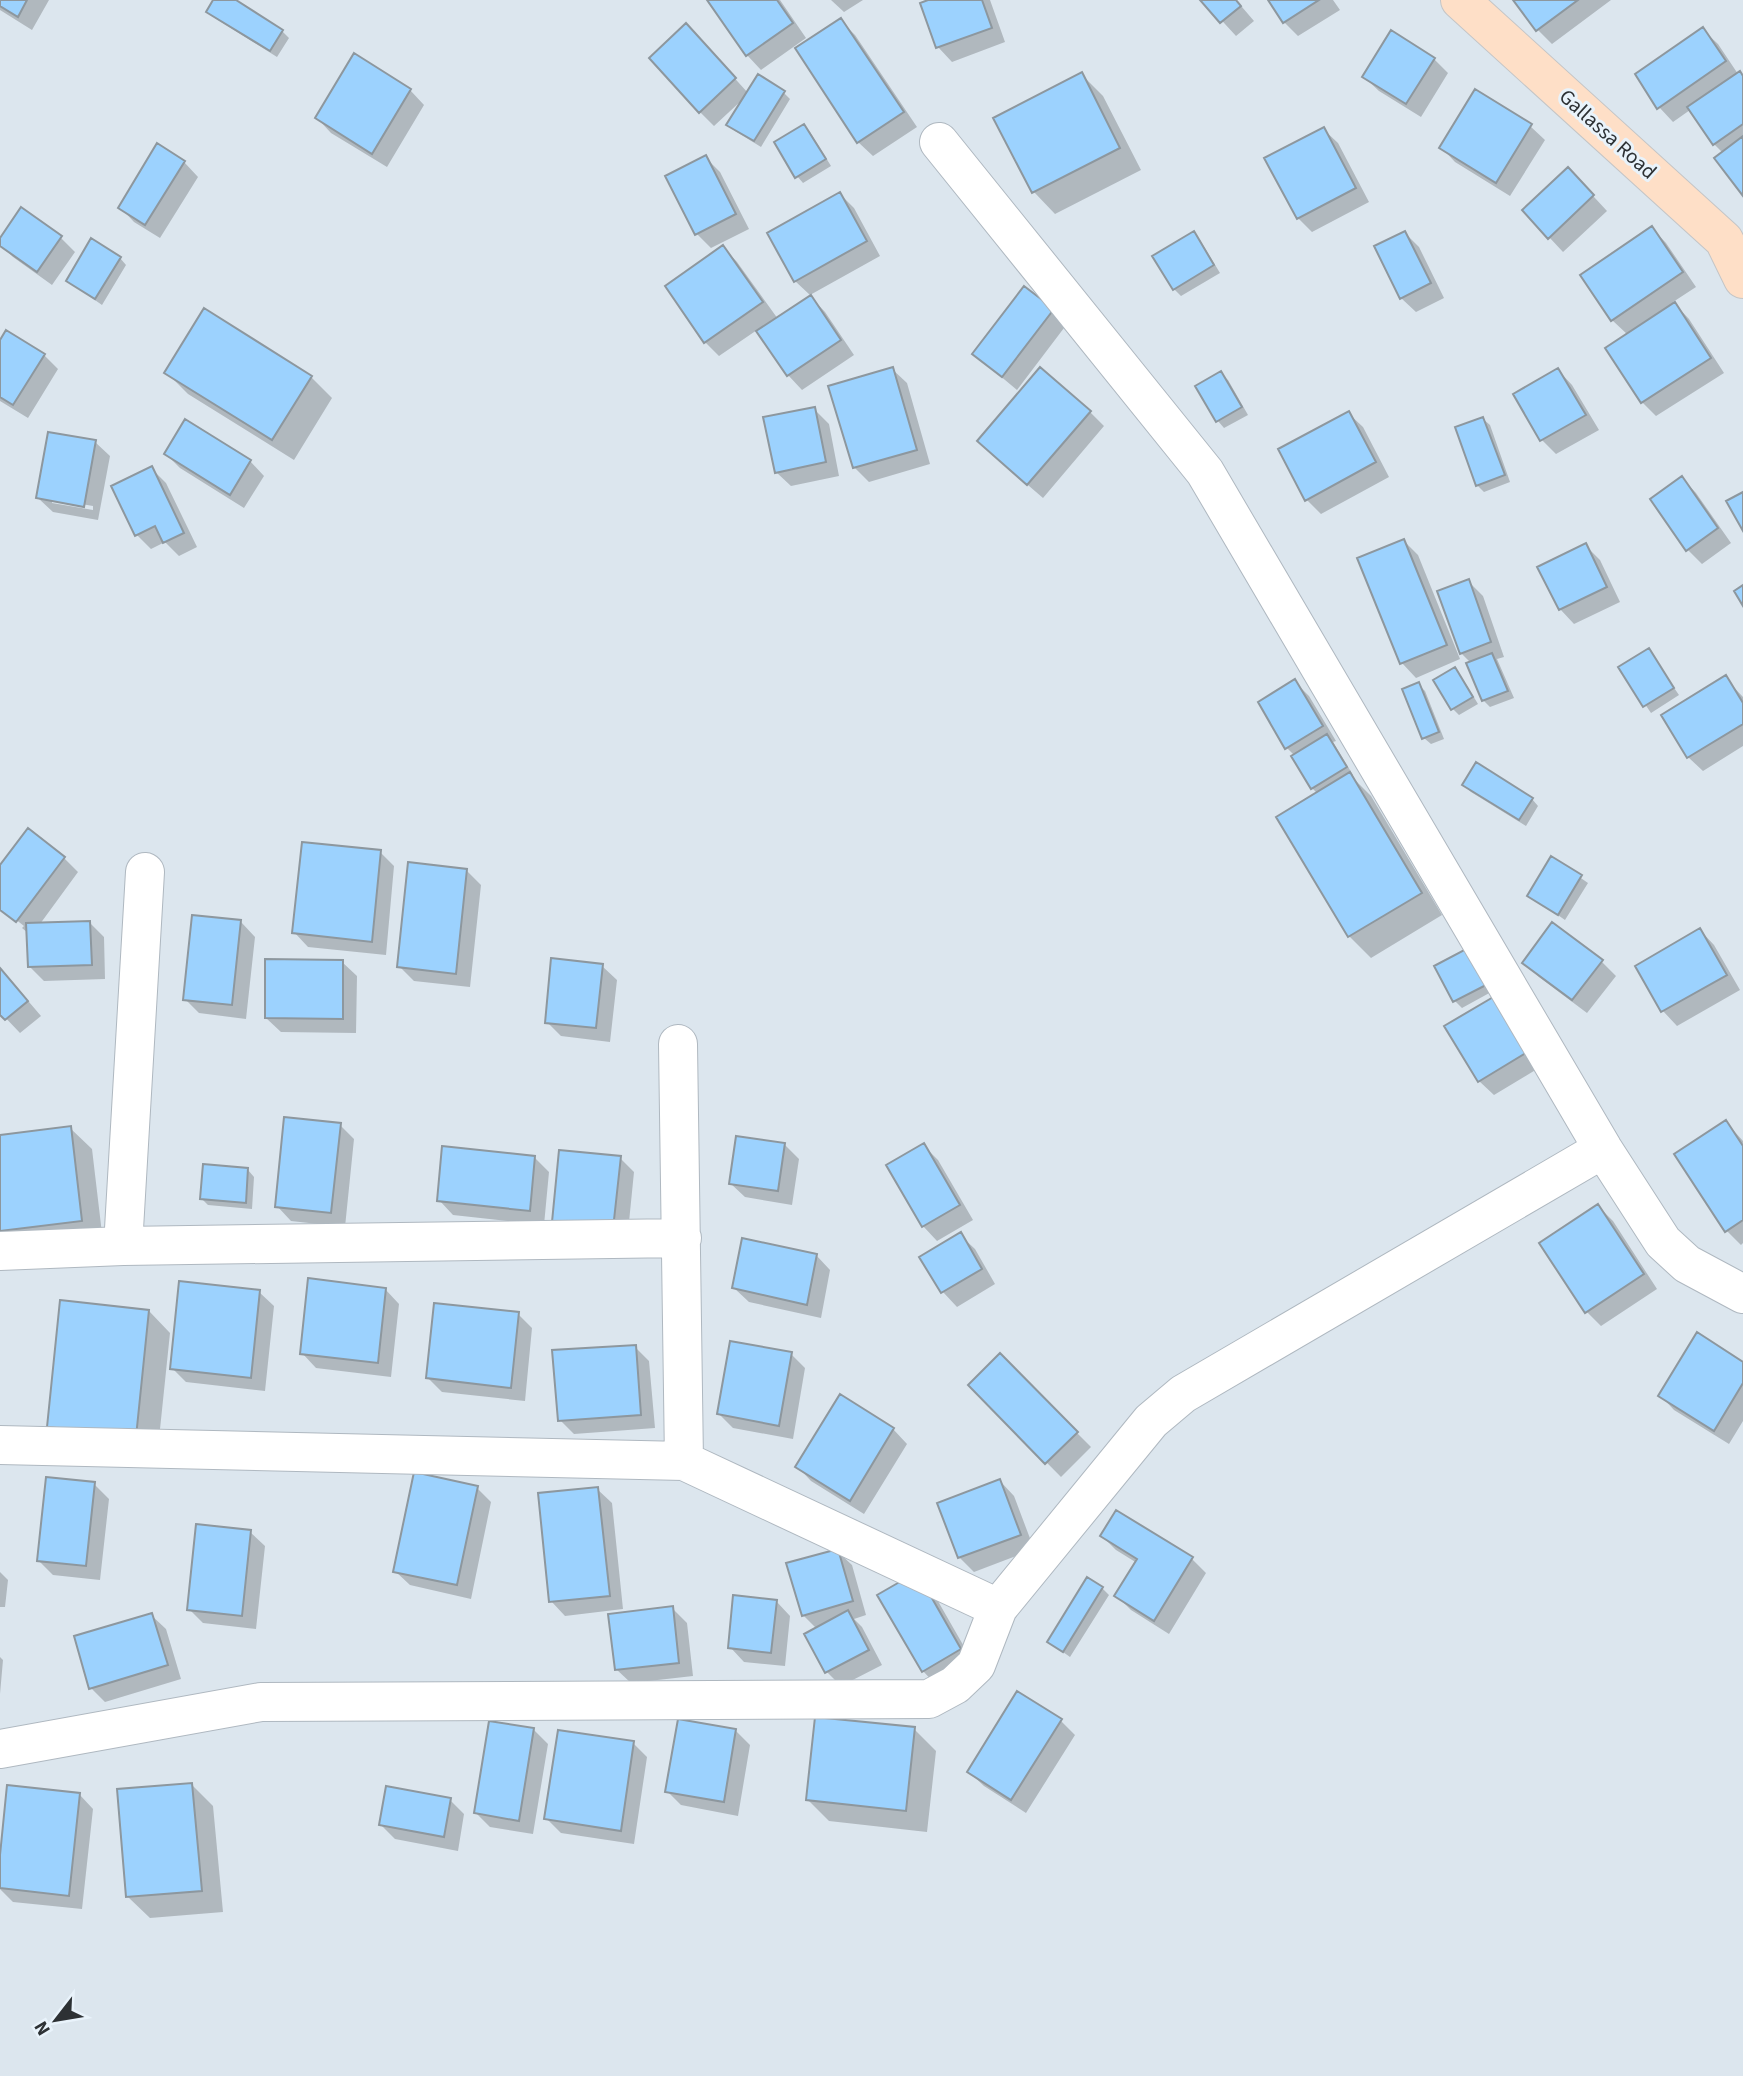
<svg xmlns="http://www.w3.org/2000/svg" width="1743" height="2076" font-family="'Source Sans 3',sans-serif">
<rect width="100%" height="100%" fill="#dce6ee"/>
<!-- shadow -->
<path fill="#0003" fill-rule="evenodd" d="M 0,0 L 49,0 L 32,30 L 0,10 Z
M 216,0 L 232,0 L 282,31 L 289,38 L 277,57 L 215,18 L 208,12 Z
M 709,0 L 780,0 L 806,38 L 761,70 L 747,55 Z
M 831,0 L 863,0 L 844,12 Z
M 933,0 L 990,0 L 1005,42 L 952,62 L 938,47 Z
M 1203,0 L 1236,0 L 1254,21 L 1236,36 Z
M 1270,0 L 1333,0 L 1340,10 L 1298,36 L 1284,22 Z
M 1515,0 L 1611,0 L 1552,44 L 1538,30 Z
M 841,21 L 855,35 L 917,127 L 873,156 L 858,142 Z
M 1703,30 L 1718,44 L 1738,74 L 1743,77 L 1743,193 L 1723,153 L 1714,144 L 1690,110 L 1673,122 L 1659,107 Z
M 700,40 L 748,93 L 784,93 L 790,99 L 761,147 L 735,131 L 728,125 L 742,100 L 714,126 L 700,112 Z
M 1434,59 L 1448,73 L 1421,117 L 1379,91 L 1364,77 Z
M 1082,75 L 1103,96 L 1141,170 L 1055,214 L 1034,192 Z
M 410,90 L 424,105 L 387,167 L 331,133 L 317,118 Z
M 804,126 L 810,132 L 831,166 L 803,183 L 797,176 Z
M 1530,126 L 1545,140 L 1510,196 L 1455,162 L 1441,147 Z
M 1323,129 L 1338,143 L 1369,202 L 1312,232 L 1298,218 Z
M 705,157 L 720,172 L 749,229 L 711,248 L 697,234 Z
M 184,162 L 198,177 L 160,238 L 134,222 L 120,207 Z
M 1582,184 L 1607,211 L 1563,252 L 1549,237 Z
M 840,194 L 854,208 L 880,256 L 810,295 L 795,281 Z
M 22,210 L 61,238 L 75,252 L 52,285 L 13,257 L 0,244 Z
M 1652,228 L 1666,243 L 1696,287 L 1673,302 L 1689,319 L 1724,373 L 1656,416 L 1642,402 L 1628,335 L 1612,320 Z
M 1193,233 L 1200,240 L 1220,273 L 1181,296 L 1174,289 Z
M 1405,233 L 1419,247 L 1444,298 L 1416,312 L 1401,298 Z
M 723,247 L 737,262 L 778,319 L 811,297 L 825,312 L 854,355 L 802,390 L 788,375 L 757,330 L 719,356 L 705,342 Z
M 120,258 L 126,265 L 102,305 L 68,281 Z
M 1024,288 L 1067,324 L 1017,390 L 974,354 Z
M 0,344 L 44,355 L 58,369 L 28,418 L 0,401 Z
M 892,369 L 907,383 L 930,464 L 869,482 L 855,468 L 830,387 Z
M 1558,370 L 1572,385 L 1599,430 L 1556,454 L 1542,440 Z
M 166,372 L 311,377 L 332,398 L 294,460 L 188,394 Z
M 1221,374 L 1228,380 L 1248,415 L 1224,428 L 1218,421 L 1198,387 Z
M 814,409 L 829,424 L 839,476 L 791,486 L 776,472 Z
M 1090,412 L 1104,426 L 1043,498 L 993,455 Z
M 1348,413 L 1363,427 L 1389,477 L 1321,514 L 1307,500 Z
M 1483,419 L 1490,425 L 1510,482 L 1484,492 L 1477,485 Z
M 95,442 L 110,456 L 98,520 L 53,512 L 38,498 ZM 52,499 L 93,506 L 93,510 L 52,503 Z
M 166,454 L 250,461 L 264,476 L 244,508 L 180,468 Z
M 151,468 L 166,483 L 197,547 L 179,556 L 165,542 L 151,549 L 137,535 Z
M 1682,478 L 1696,493 L 1731,543 L 1702,564 L 1688,550 Z
M 1404,541 L 1418,555 L 1460,659 L 1416,678 L 1402,663 Z
M 1585,545 L 1600,560 L 1620,602 L 1574,624 L 1560,609 Z
M 1468,581 L 1483,596 L 1504,657 L 1497,659 L 1514,698 L 1490,707 L 1483,700 L 1471,663 L 1461,653 Z
M 1648,650 L 1679,695 L 1651,713 L 1620,667 Z
M 1455,669 L 1461,676 L 1478,704 L 1459,715 L 1453,709 Z
M 1725,678 L 1743,697 L 1743,746 L 1703,771 L 1688,757 Z
M 1295,682 L 1309,696 L 1336,741 L 1333,742 L 1353,775 L 1351,776 L 1371,796 L 1442,915 L 1371,958 L 1349,936 L 1318,794 L 1312,788 L 1295,756 L 1287,748 Z
M 1418,684 L 1425,691 L 1444,739 L 1431,744 L 1424,738 Z
M 1464,785 L 1532,799 L 1538,806 L 1526,826 L 1471,792 Z
M 28,830 L 64,858 L 78,872 L 40,924 L 89,922 L 104,937 L 105,979 L 44,981 L 29,966 L 28,933 L 22,928 L 24,926 L 0,907 L 0,868 Z
M 380,852 L 394,866 L 386,955 L 308,947 L 294,932 Z
M 1552,858 L 1588,883 L 1565,920 L 1529,895 Z
M 467,871 L 481,885 L 470,987 L 414,981 L 399,966 Z
M 241,922 L 255,937 L 246,1019 L 199,1013 L 185,999 Z
M 1700,930 L 1714,945 L 1740,990 L 1677,1026 L 1663,1011 L 1637,967 Z
M 1468,951 L 1493,991 L 1462,1008 L 1455,1001 Z
M 1601,961 L 1616,976 L 1587,1013 L 1539,977 L 1525,963 Z
M 342,962 L 357,976 L 356,1033 L 281,1032 L 266,1018 Z
M 602,966 L 617,980 L 610,1042 L 561,1036 L 547,1022 Z
M 0,968 L 41,1016 L 20,1033 L 0,1012 Z
M 1495,998 L 1542,1066 L 1494,1095 L 1479,1081 Z
M 1726,1122 L 1743,1141 L 1743,1243 L 1741,1245 L 1727,1231 Z
M 340,1125 L 354,1139 L 345,1227 L 291,1221 L 277,1206 Z
M 70,1128 L 92,1149 L 103,1242 L 0,1233 L 0,1136 Z
M 785,1145 L 799,1159 L 792,1205 L 745,1197 L 730,1183 Z
M 924,1146 L 938,1160 L 973,1220 L 937,1241 L 923,1226 Z
M 535,1158 L 549,1172 L 544,1225 L 453,1215 L 439,1200 Z
M 620,1158 L 634,1172 L 627,1242 L 554,1221 Z
M 248,1170 L 254,1177 L 252,1209 L 208,1205 L 202,1199 Z
M 1598,1206 L 1613,1221 L 1657,1289 L 1601,1326 L 1587,1312 L 1542,1244 Z
M 960,1235 L 975,1249 L 995,1284 L 957,1307 L 943,1292 L 922,1258 Z
M 816,1255 L 830,1270 L 821,1318 L 749,1302 L 734,1288 Z
M 385,1289 L 399,1304 L 391,1377 L 316,1368 L 302,1353 Z
M 259,1292 L 274,1306 L 265,1391 L 186,1382 L 172,1368 Z
M 149,1311 L 170,1333 L 157,1458 L 49,1426 Z
M 518,1314 L 532,1328 L 525,1401 L 442,1392 L 427,1377 Z
M 635,1347 L 649,1361 L 655,1428 L 574,1434 L 560,1420 Z
M 791,1354 L 805,1368 L 793,1439 L 733,1428 L 719,1414 Z
M 1000,1356 L 1091,1447 L 1061,1477 L 970,1385 Z
M 1743,1364 L 1743,1421 L 1729,1444 L 1674,1410 L 1660,1395 Z
M 893,1429 L 907,1444 L 864,1514 L 811,1481 L 797,1466 Z
M 1000,1481 L 1014,1496 L 1034,1549 L 974,1572 L 959,1557 Z
M 94,1484 L 109,1499 L 100,1580 L 53,1575 L 39,1561 Z
M 477,1488 L 491,1502 L 471,1599 L 410,1585 L 395,1571 Z
M 597,1489 L 612,1503 L 623,1609 L 565,1616 L 551,1601 Z
M 250,1532 L 265,1546 L 256,1629 L 203,1623 L 189,1609 Z
M 1102,1536 L 1192,1559 L 1206,1573 L 1169,1634 L 1131,1610 L 1117,1596 L 1137,1563 L 1116,1550 Z
M 837,1551 L 852,1565 L 866,1615 L 854,1619 L 862,1627 L 882,1665 L 841,1686 L 827,1672 L 817,1629 L 803,1615 Z
M 0,1572 L 8,1580 L 5,1607 L 0,1607 Z
M 1102,1588 L 1109,1595 L 1070,1657 L 1049,1642 Z
M 931,1589 L 974,1664 L 937,1686 L 923,1671 L 880,1595 Z
M 776,1601 L 790,1616 L 785,1666 L 744,1662 L 730,1647 Z
M 672,1608 L 687,1623 L 693,1676 L 631,1683 L 616,1669 Z
M 151,1615 L 166,1629 L 181,1679 L 105,1702 L 91,1688 Z
M 0,1657 L 3,1660 L 0,1694 Z
M 1060,1720 L 1075,1735 L 1026,1813 L 984,1786 L 969,1772 Z
M 533,1729 L 548,1744 L 533,1834 L 490,1827 L 476,1813 Z
M 914,1729 L 936,1751 L 927,1832 L 829,1821 L 808,1800 Z
M 736,1731 L 750,1745 L 738,1816 L 681,1805 L 667,1791 Z
M 633,1743 L 647,1757 L 634,1844 L 561,1833 L 546,1818 Z
M 191,1784 L 213,1806 L 223,1912 L 150,1918 L 128,1897 Z
M 79,1794 L 93,1809 L 82,1909 L 13,1902 L 0,1889 L 0,1872 Z
M 450,1800 L 464,1814 L 458,1851 L 395,1839 L 381,1825 Z"/>
<!-- building -->
<path fill="#9cd2fe" stroke="#8d979e" stroke-width="2" d="M 0,0 L 27,0 L 18,17 L 0,6 Z
M 213,0 L 236,0 L 283,30 L 270,51 L 206,12 Z
M 707,0 L 777,0 L 793,23 L 746,56 Z
M 928,0 L 982,0 L 992,28 L 936,48 L 920,3 Z
M 1200,0 L 1236,0 L 1241,6 L 1220,23 Z
M 1268,0 L 1319,0 L 1283,23 Z
M 1513,0 L 1578,0 L 1536,31 Z
M 841,18 L 904,112 L 857,143 L 795,48 Z
M 686,23 L 736,78 L 699,113 L 649,58 Z
M 1703,27 L 1726,61 L 1657,109 L 1635,74 Z
M 1391,30 L 1435,58 L 1406,104 L 1362,77 Z
M 354,53 L 411,89 L 372,154 L 315,118 Z
M 1740,71 L 1743,76 L 1743,124 L 1713,145 L 1687,107 Z
M 1082,72 L 1120,148 L 1032,193 L 993,118 Z
M 758,74 L 785,91 L 754,141 L 726,125 Z
M 1475,89 L 1532,124 L 1496,183 L 1439,148 Z
M 804,124 L 826,159 L 795,178 L 774,142 Z
M 1324,127 L 1356,188 L 1297,219 L 1264,158 Z
M 1743,136 L 1743,196 L 1714,158 Z
M 157,143 L 185,161 L 145,225 L 118,208 Z
M 706,155 L 736,214 L 695,235 L 665,176 Z
M 1568,167 L 1594,195 L 1548,239 L 1522,210 Z
M 840,192 L 867,241 L 794,282 L 767,233 Z
M 21,207 L 62,236 L 37,272 L 0,246 L 0,238 Z
M 1652,226 L 1683,272 L 1611,321 L 1580,275 Z
M 1194,231 L 1214,265 L 1173,290 L 1152,256 Z
M 1405,231 L 1431,283 L 1400,299 L 1374,246 Z
M 91,238 L 121,257 L 95,299 L 66,281 Z
M 723,245 L 763,302 L 704,343 L 665,286 Z
M 1024,286 L 1054,309 L 1002,377 L 972,354 Z
M 811,295 L 841,340 L 787,376 L 756,331 Z
M 1675,302 L 1711,358 L 1641,403 L 1605,348 Z
M 204,308 L 312,376 L 272,440 L 164,373 Z
M 6,330 L 45,354 L 13,405 L 0,397 L 0,340 Z
M 893,367 L 917,450 L 853,468 L 828,386 Z
M 1040,367 L 1091,411 L 1027,485 L 977,441 Z
M 1558,368 L 1586,415 L 1540,441 L 1513,394 Z
M 1221,371 L 1242,407 L 1216,422 L 1195,386 Z
M 815,407 L 826,462 L 775,473 L 763,417 Z
M 1349,411 L 1376,462 L 1305,501 L 1278,449 Z
M 1483,417 L 1505,475 L 1476,486 L 1455,427 Z
M 185,419 L 251,460 L 230,495 L 164,454 Z
M 48,432 L 96,440 L 84,507 L 36,498 Z
M 152,466 L 184,533 L 163,543 L 155,526 L 135,536 L 111,486 Z
M 1682,476 L 1718,528 L 1686,551 L 1650,499 Z
M 1743,492 L 1743,531 L 1726,501 Z
M 1404,539 L 1447,645 L 1400,664 L 1357,558 Z
M 1586,543 L 1607,587 L 1559,610 L 1537,567 Z
M 1469,579 L 1491,642 L 1460,654 L 1437,591 Z
M 1743,585 L 1743,606 L 1734,591 Z
M 1649,648 L 1674,688 L 1643,707 L 1618,667 Z
M 1492,653 L 1508,691 L 1482,701 L 1466,663 Z
M 1455,667 L 1473,697 L 1451,710 L 1433,680 Z
M 1726,675 L 1743,703 L 1743,724 L 1687,758 L 1661,715 Z
M 1295,679 L 1323,726 L 1285,749 L 1258,702 Z
M 1419,682 L 1439,732 L 1422,739 L 1402,689 Z
M 1327,734 L 1347,767 L 1311,789 L 1291,756 Z
M 1476,762 L 1533,798 L 1519,820 L 1462,785 Z
M 1350,772 L 1422,893 L 1348,937 L 1276,817 Z
M 28,828 L 65,857 L 16,922 L 0,910 L 0,865 Z
M 302,842 L 381,850 L 372,942 L 292,933 Z
M 1551,856 L 1582,875 L 1558,915 L 1527,896 Z
M 408,862 L 467,869 L 456,974 L 397,967 Z
M 192,915 L 241,920 L 232,1005 L 183,1000 Z
M 90,921 L 92,965 L 28,967 L 26,923 Z
M 1552,922 L 1603,960 L 1572,1000 L 1522,963 Z
M 1700,928 L 1727,975 L 1661,1012 L 1635,966 Z
M 1468,948 L 1488,984 L 1453,1002 L 1434,966 Z
M 551,958 L 603,964 L 596,1028 L 545,1023 Z
M 265,959 L 343,960 L 343,1019 L 265,1018 Z
M 0,968 L 28,1001 L 5,1020 L 0,1015 Z
M 1495,996 L 1529,1051 L 1478,1082 L 1444,1026 Z
M 284,1117 L 341,1123 L 331,1213 L 275,1207 Z
M 1726,1120 L 1743,1146 L 1743,1220 L 1725,1232 L 1674,1154 Z
M 71,1126 L 82,1221 L 0,1231 L 0,1135 Z
M 736,1136 L 785,1143 L 778,1191 L 729,1184 Z
M 924,1143 L 960,1205 L 922,1227 L 886,1165 Z
M 442,1146 L 535,1156 L 530,1211 L 437,1201 Z
M 559,1150 L 621,1156 L 613,1229 L 552,1222 Z
M 203,1164 L 248,1168 L 246,1203 L 200,1199 Z
M 1598,1204 L 1644,1274 L 1585,1313 L 1539,1243 Z
M 961,1232 L 982,1269 L 941,1293 L 919,1257 Z
M 742,1238 L 817,1254 L 807,1305 L 732,1288 Z
M 308,1278 L 386,1288 L 378,1363 L 300,1354 Z
M 179,1281 L 260,1290 L 251,1378 L 170,1369 Z
M 60,1300 L 149,1310 L 136,1437 L 47,1427 Z
M 434,1303 L 519,1312 L 511,1388 L 426,1378 Z
M 1697,1332 L 1743,1362 L 1743,1383 L 1714,1431 L 1658,1396 Z
M 730,1341 L 792,1352 L 779,1426 L 717,1414 Z
M 636,1345 L 641,1415 L 558,1421 L 552,1350 Z
M 1000,1353 L 1078,1432 L 1045,1464 L 968,1385 Z
M 840,1394 L 894,1428 L 850,1501 L 795,1467 Z
M 414,1472 L 478,1486 L 457,1585 L 393,1572 Z
M 46,1477 L 95,1482 L 86,1566 L 37,1561 Z
M 1000,1479 L 1021,1535 L 958,1558 L 937,1503 Z
M 598,1487 L 610,1596 L 549,1602 L 538,1493 Z
M 1116,1510 L 1193,1557 L 1154,1621 L 1114,1596 L 1137,1559 L 1100,1536 Z
M 196,1524 L 251,1530 L 242,1616 L 187,1610 Z
M 838,1549 L 853,1601 L 802,1616 L 786,1563 Z
M 917,1572 L 961,1649 L 922,1672 L 877,1595 Z
M 1087,1577 L 1103,1587 L 1063,1652 L 1047,1642 Z
M 733,1595 L 777,1600 L 771,1653 L 728,1648 Z
M 673,1606 L 679,1663 L 615,1670 L 608,1614 Z
M 848,1610 L 869,1650 L 825,1673 L 804,1634 Z
M 152,1613 L 168,1665 L 89,1689 L 74,1636 Z
M 1017,1691 L 1062,1719 L 1011,1800 L 967,1772 Z
M 815,1717 L 915,1727 L 906,1811 L 806,1800 Z
M 678,1719 L 736,1729 L 724,1802 L 665,1792 Z
M 489,1721 L 534,1728 L 519,1821 L 474,1813 Z
M 558,1730 L 634,1741 L 621,1831 L 544,1819 Z
M 192,1783 L 202,1891 L 126,1897 L 117,1789 Z
M 7,1785 L 80,1793 L 69,1896 L 0,1888 L 0,1855 Z
M 386,1786 L 451,1798 L 444,1837 L 379,1825 Z"/>
<g fill="none" stroke-linecap="round" stroke-linejoin="round">
<!-- minor casing -->
<g stroke="#afb8c0" stroke-width="40">
<path id="minor" d="M 939,142 L 1205,472 L 1603,1149 L 1663,1242 L 1687,1264 L 1743,1294
M 678,1044 L 684,1461
M 123,1246 L 145,872
M 0,1251 L 123,1246 L 682,1238
M 0,1445 L 684,1461 L 998,1608
M 0,1749 L 261,1702 L 929,1699 L 955,1685 L 976,1665 L 998,1608 L 1151,1421 L 1183,1394 L 1603,1149"/>
</g>
<!-- major casing -->
<g stroke="#c4c5c6" stroke-width="40">
<path id="major" d="M 1460,0 L 1724,240 L 1743,279"/>
</g>
<!-- minor -->
<use href="#minor" stroke="#fff" stroke-width="38"/>
<!-- major -->
<use href="#major" stroke="#fedfc7" stroke-width="38"/>
</g>
<g text-anchor="middle" dominant-baseline="central" stroke-width="6" stroke-linejoin="round" paint-order="stroke">
<!-- street labels -->
<g font-size="21" fill="#2d3134" stroke="#e9f3fb">
<text transform="translate(1608 134) rotate(42)">Gallassa Road</text>
</g>
</g>
<!-- north arrow -->
<g transform="translate(56 2020) rotate(239)" stroke="#e9f3fb" stroke-width="5" paint-order="stroke">
<path d="M0-5L12 26L0 18L-12 26Z" fill="#2d3134"/>
<text y="-10" font-size="19" font-weight="bold" text-anchor="middle" fill="#2d3134">N</text>
</g>
</svg>
